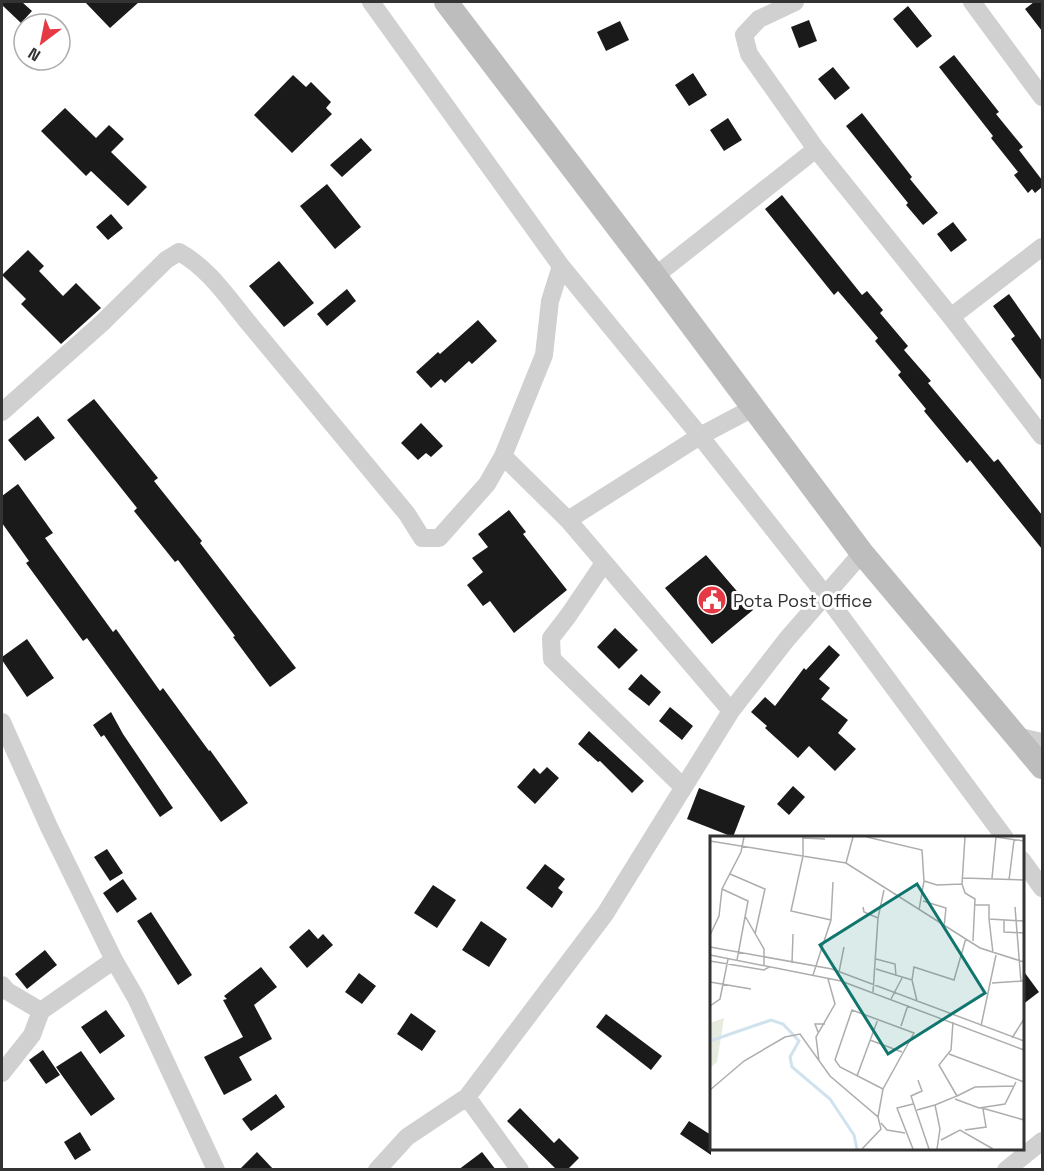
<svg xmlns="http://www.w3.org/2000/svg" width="1044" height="1171" font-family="'Space Grotesk',sans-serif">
<rect width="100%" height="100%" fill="#fff"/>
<!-- building -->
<path fill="#1a1a1a" d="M 2,2 L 22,2 L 32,11 L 21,23 L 2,5 Z
M 85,2 L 139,2 L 110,28 Z
M 1034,2 L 1042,2 L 1042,31 L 1025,9 Z
M 908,6 L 932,36 L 917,48 L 893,19 Z
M 809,20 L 817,41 L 799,48 L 791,27 Z
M 620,21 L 629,40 L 606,51 L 597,32 Z
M 954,55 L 999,112 L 996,114 L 1023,147 L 1019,150 L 1042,180 L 1042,187 L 1035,193 L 1032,189 L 1028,193 L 1014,175 L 1018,172 L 991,138 L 993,136 L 939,67 Z
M 833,67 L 850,88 L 835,100 L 818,79 Z
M 693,73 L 707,95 L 689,106 L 675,85 Z
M 293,75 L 306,87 L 311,82 L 331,102 L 326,108 L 332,114 L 292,153 L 254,115 Z
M 65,108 L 96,138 L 109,125 L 124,139 L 111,152 L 147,187 L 128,206 L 91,171 L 86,176 L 41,131 Z
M 862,113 L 912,177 L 910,179 L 938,213 L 923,225 L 906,205 L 908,203 L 846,126 Z
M 728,118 L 742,140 L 724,151 L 710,130 Z
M 361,138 L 372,150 L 342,177 L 330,165 Z
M 327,184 L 361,227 L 335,249 L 300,206 Z
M 782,195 L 862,295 L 867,291 L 883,310 L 880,313 L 908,346 L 904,350 L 931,381 L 928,383 L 994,462 L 998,459 L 1042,515 L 1042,549 L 970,460 L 967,463 L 924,411 L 926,409 L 898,375 L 901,372 L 875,341 L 878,338 L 838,291 L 834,295 L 765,209 Z
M 111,214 L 123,228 L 108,240 L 96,227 Z
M 953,222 L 967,240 L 951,252 L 937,234 Z
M 28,250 L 44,266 L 39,271 L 63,296 L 76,283 L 101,308 L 61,344 L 21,304 L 26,299 L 2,275 Z
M 279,261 L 314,303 L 284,327 L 249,286 Z
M 347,289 L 356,301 L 327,326 L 317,314 Z
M 1009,294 L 1042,341 L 1042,381 L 1011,339 L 1015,336 L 993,306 Z
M 478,320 L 497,341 L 472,364 L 469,361 L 445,383 L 441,379 L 431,388 L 416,372 L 438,352 L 440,354 Z
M 94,399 L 158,478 L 154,481 L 202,541 L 200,543 L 296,668 L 270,687 L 233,637 L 235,636 L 178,560 L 175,562 L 134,511 L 137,508 L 67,420 Z
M 38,416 L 55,438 L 25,461 L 8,440 Z
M 421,423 L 443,446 L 431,457 L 426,453 L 418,460 L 401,443 Z
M 18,484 L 53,533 L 45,538 L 113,632 L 116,629 L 160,691 L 163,688 L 209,751 L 210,750 L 248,803 L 221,822 L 87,638 L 83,641 L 26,563 L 29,561 L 2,523 L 2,496 Z
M 509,510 L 526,532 L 523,534 L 567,590 L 514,633 L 490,601 L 483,606 L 467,585 L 483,572 L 472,558 L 488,547 L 478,534 Z
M 706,555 L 753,610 L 712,644 L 665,588 Z
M 615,628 L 638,650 L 619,669 L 597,647 Z
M 27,639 L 54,678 L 27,697 L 2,660 L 2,657 Z
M 829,645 L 840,655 L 819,679 L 830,688 L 821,699 L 848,720 L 838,733 L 856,749 L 835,771 L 809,746 L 798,758 L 765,728 L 767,726 L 751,712 L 765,697 L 775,706 L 804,668 L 806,670 Z
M 641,674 L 661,692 L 649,706 L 628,689 Z
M 670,707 L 693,726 L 682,740 L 659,721 Z
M 111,712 L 123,734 L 173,808 L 160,817 L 104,735 L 101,737 L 93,725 Z
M 589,731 L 644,781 L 632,793 L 600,761 L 598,762 L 578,744 Z
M 547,767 L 559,778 L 535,804 L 517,787 L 534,768 L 540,774 Z
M 793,786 L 805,797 L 789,815 L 777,804 Z
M 699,788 L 745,806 L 733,837 L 687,819 Z
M 107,849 L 123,873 L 110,881 L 94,857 Z
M 545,864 L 565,879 L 558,888 L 563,892 L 552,908 L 526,888 Z
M 123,879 L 137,899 L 117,913 L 103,893 Z
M 433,885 L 456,900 L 437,928 L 414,913 Z
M 151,912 L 192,975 L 178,985 L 137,921 Z
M 481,921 L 507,939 L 489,967 L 462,950 Z
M 309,929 L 318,939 L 323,934 L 333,945 L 307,968 L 289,947 Z
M 45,950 L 57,965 L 27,989 L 15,974 Z
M 261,967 L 277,987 L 254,1005 L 272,1039 L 239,1057 L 252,1080 L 224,1095 L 204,1057 L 243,1037 L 223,1000 L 227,999 L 224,996 Z
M 1022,969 L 1039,992 L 1022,1005 Z
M 359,973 L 376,986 L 362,1004 L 345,992 Z
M 106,1010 L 125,1036 L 100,1054 L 81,1027 Z
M 411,1013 L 436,1031 L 422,1051 L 397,1034 Z
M 606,1014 L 662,1056 L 651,1070 L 596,1027 Z
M 43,1050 L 60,1075 L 46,1084 L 29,1060 Z
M 81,1051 L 115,1099 L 91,1116 L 56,1067 Z
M 276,1094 L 285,1107 L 251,1131 L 242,1119 Z
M 520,1108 L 554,1143 L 559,1138 L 579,1158 L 567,1170 L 557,1170 L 507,1121 Z
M 689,1121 L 711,1135 L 711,1155 L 680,1134 Z
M 80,1132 L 91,1150 L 75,1160 L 64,1142 Z
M 257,1152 L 274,1170 L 239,1170 Z
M 482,1152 L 496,1170 L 458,1170 Z"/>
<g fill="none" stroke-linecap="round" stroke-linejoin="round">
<!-- street -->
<path stroke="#d0d0d0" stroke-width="18" d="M 371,2 L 561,266 L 700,436 L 826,596 L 1005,838
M 795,2 L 759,19 L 744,35 L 749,54 L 816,149 L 951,317 L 1042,436
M 972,2 L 1042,97
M 655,276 L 816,149
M 951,317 L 1042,247
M 2,412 L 102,323 L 166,260 L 179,252 C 209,268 230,301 252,327 C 304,389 355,452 407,514 L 422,538 L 439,538 L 487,484 L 503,456 L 568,520 L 731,711
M 503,456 L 544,355 L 550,301 L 561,266
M 568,520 L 700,436 L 753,408
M 604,563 L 568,616 L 551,638 L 552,659 L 683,787
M 2,722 L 49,827 L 114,960 L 136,998 L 216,1170
M 1016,736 L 1042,742
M 1022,860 L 1042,888
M 2,985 L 7,991 L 41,1011
M 2,1073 L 32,1035 L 41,1011 L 114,960
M 467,1097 L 520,1170
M 377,1170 L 407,1137 L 467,1097 L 605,914 L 731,711 L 787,639 L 862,553
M 1006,1170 L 1042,1141"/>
<!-- secondary -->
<path stroke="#bdbdbd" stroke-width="24" d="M 446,2 L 655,276 L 862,553 L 1042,767"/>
</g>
<!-- icons -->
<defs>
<g id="civic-disc" transform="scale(1.5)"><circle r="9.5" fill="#e63946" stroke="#fff"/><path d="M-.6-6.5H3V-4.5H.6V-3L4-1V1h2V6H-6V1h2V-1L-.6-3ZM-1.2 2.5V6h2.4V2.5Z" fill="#fff"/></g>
</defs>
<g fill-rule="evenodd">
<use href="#civic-disc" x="712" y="600"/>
</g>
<g text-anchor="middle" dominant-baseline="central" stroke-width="6" stroke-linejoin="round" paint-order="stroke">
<!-- poi labels -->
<g font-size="18" fill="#333" stroke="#fff" text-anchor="start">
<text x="733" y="600">Pota Post Office</text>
</g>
</g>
<!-- overview -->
<g transform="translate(710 836)">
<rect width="314" height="314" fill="#fff"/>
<path d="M 14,182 L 7,226 L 0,232 L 0,187 Z" fill="#e6ecdf"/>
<path fill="none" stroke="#cfe2ee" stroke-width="3" d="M 0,205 L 61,184 L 73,188 L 89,205 L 80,221 L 82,231 L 120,263 L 144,299 L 147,313"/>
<path fill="none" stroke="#adadad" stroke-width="1.5" d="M 93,1 L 93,20 L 81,75 L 121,84M 157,1 L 212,14 L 214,45 L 209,74M 255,1 L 252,48 L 255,57 L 265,63 L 263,105M 286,1 L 314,5M 93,2 L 115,3M 0,5 L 136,27 L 270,112 L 314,126M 136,27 L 143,1M 20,38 L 55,53 L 45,98M 253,42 L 314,44M 282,42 L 286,1M 299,44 L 304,4M 214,45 L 227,49 L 252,48M 12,53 L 38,65 L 27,124M 213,65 L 236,72 L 234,91M 265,69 L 279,69 L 279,83 L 314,85M 153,71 L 154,76 L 168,82M 305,71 L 311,146M 35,80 L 54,113 L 54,129M 279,83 L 283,117M 294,84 L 294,96 L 314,97M 0,99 L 9,80 L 12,53 L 31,16 L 34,1M 0,111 L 122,133 L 314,205M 0,119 L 131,145 L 314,214M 166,123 L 185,128 L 186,140M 0,125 L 54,134 L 59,131M 82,127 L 83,98M 166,133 L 202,144 L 204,131 L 244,144 L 256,102M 129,136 L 134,111M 103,139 L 121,84 L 123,46M 202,144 L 207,165M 0,146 L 41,153M 282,147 L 313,145M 163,156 L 168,82 L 174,54M 181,163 L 192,142M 0,170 L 10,163 L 18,123M 191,190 L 198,169M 271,190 L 286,119M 108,196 L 105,188 L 115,188M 302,202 L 314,183M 160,204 L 192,216M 239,218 L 314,246M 109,225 L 106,201 L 125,168 L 118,143M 147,240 L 168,183M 208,244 L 212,255 L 201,260 L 219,313M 0,254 L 34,225 L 75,201 L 90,198 L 120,240 L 168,281 L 171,293 L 152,313M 247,260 L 265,251 L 304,250M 245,263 L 269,272 L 295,268 L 306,246M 272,272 L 314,284M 207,274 L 225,269M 168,281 L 173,253 L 204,197 L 142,174 L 125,224 L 130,231 L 173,253M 171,287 L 177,294 L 195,297M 255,294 L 276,291 L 273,273M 231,304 L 250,294 L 283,313M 203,313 L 187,272 L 203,268M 227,313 L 230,293 L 225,269 L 247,260 L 229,229 L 241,214 L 243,186"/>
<path fill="#0f766e" fill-opacity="0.15" stroke="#0f766e" stroke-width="3" d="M 207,48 L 275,157 L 178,218 L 110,109 Z"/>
<rect width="314" height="314" fill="none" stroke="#333" stroke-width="3"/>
</g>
<!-- border -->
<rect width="1044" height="1171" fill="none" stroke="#333333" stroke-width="6"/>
<!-- north arrow -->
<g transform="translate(42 42) rotate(212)"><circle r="28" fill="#ffffff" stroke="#adadad" stroke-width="1.5"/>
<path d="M0-4.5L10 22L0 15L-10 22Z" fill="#e63946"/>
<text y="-9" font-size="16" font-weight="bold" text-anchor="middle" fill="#333333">N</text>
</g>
</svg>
